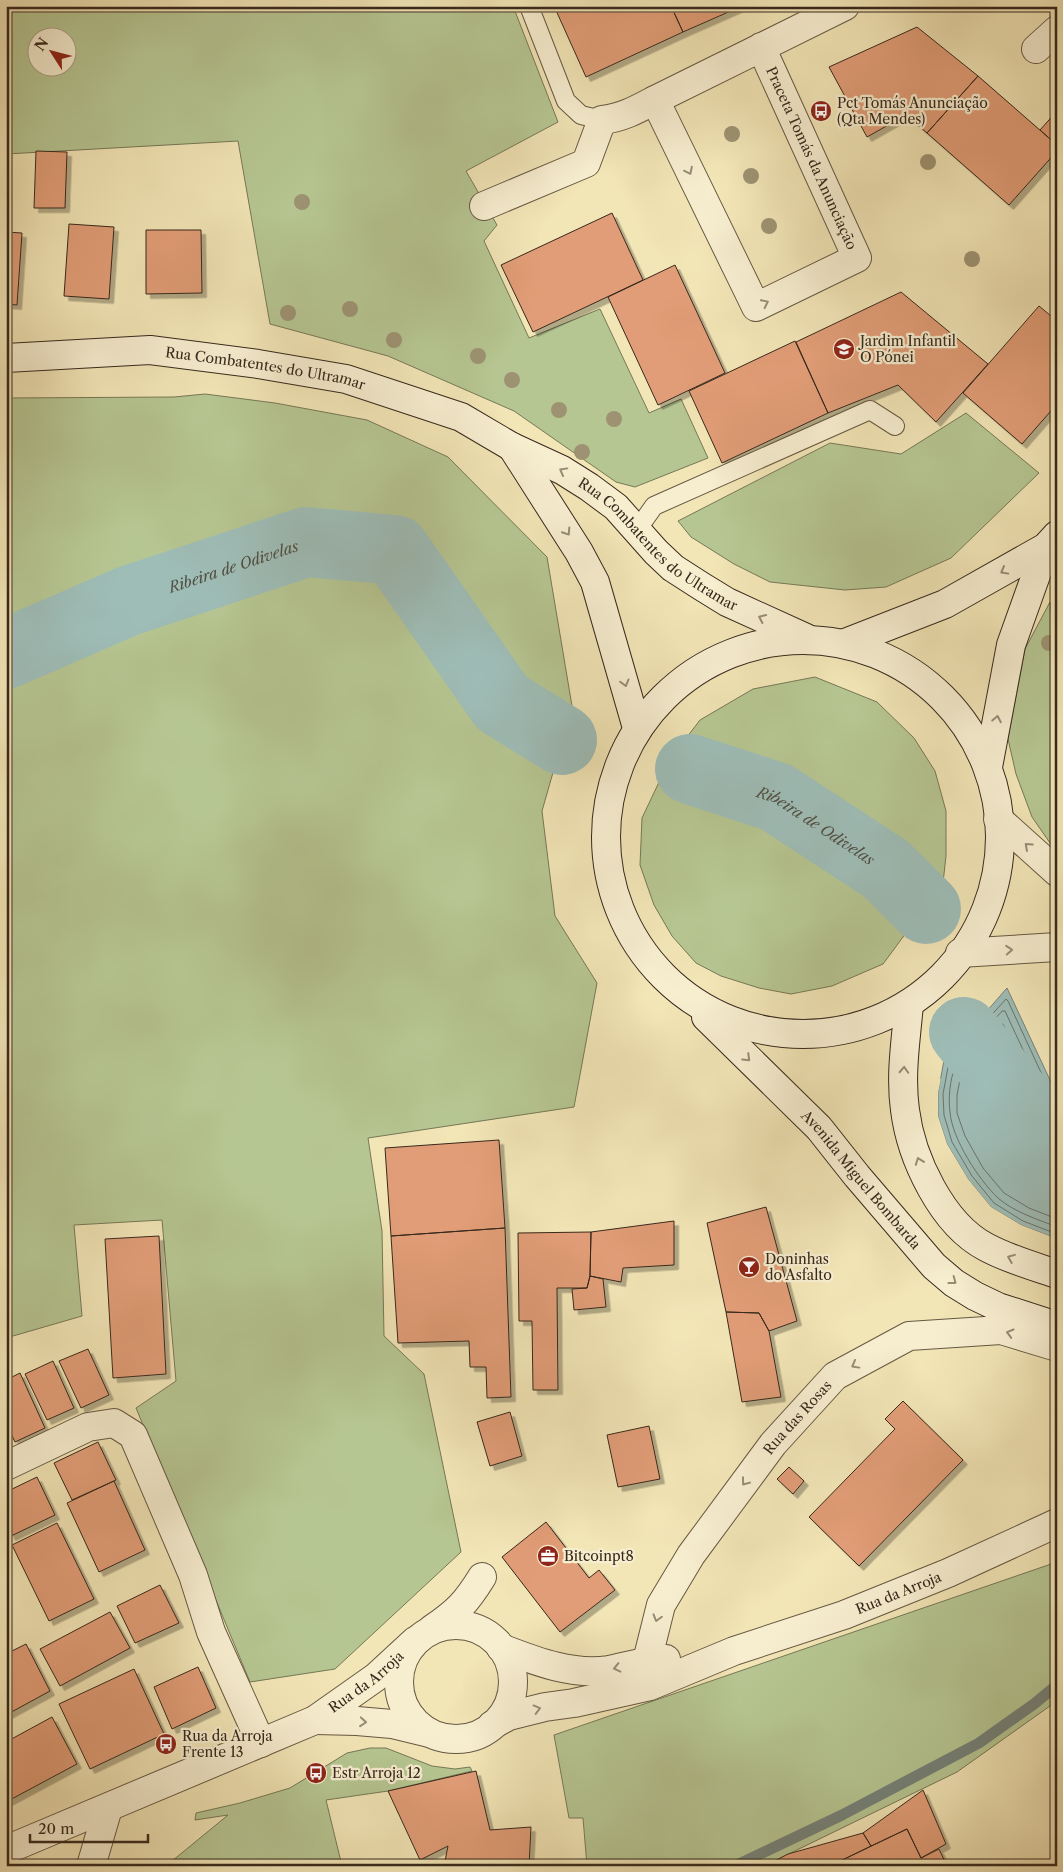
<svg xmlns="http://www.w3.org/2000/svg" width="1063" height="1872" font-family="'Libre Caslon Text',serif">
<defs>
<filter id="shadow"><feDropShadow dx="4.5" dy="4.5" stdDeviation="0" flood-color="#0004"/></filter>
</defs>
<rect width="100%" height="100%" fill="#f2e5b6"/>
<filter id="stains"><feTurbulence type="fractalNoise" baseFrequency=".004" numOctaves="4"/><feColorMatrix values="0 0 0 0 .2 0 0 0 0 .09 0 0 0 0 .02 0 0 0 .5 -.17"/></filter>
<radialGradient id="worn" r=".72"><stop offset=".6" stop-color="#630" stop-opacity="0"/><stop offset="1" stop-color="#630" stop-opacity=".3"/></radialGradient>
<!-- green -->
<path fill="#b6c692" stroke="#767857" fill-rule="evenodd" d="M 6,6 L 513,6 L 558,122 L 466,171 L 497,225 L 484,241 L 529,338 L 600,309 L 649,413 L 681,399 L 708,458 L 635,487 L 616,482 L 514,411 L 388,356 L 270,324 L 238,141 L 6,154 ZM 38,38 L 68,38 L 68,68 L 38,68 Z
M 205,394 L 275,403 L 367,420 L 448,457 L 547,557 L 572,706 L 542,811 L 555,916 L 597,983 L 574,1107 L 368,1138 L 382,1231 L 384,1336 L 424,1374 L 461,1552 L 335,1669 L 250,1682 L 136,1408 L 176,1381 L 162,1220 L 74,1225 L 82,1316 L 6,1338 L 6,398 L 174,397 Z
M 966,413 L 1039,473 L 951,558 L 886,587 L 845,590 L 770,582 L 734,564 L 691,537 L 678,521 L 830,443 L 901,454 Z
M 1050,602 L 1057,659 L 1057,853 L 1032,817 L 1016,774 L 1008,739 L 1025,649 Z
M 815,677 L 877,702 L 914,738 L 935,771 L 946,811 L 946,856 L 943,883 L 883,964 L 832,986 L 791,994 L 759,988 L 721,976 L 696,963 L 672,936 L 654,905 L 640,865 L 642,818 L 670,759 L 700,720 L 753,689 Z
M 1057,1562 L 1057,1701 L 957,1772 L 764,1866 L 587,1866 L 583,1818 L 569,1818 L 554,1735 Z
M 370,1748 L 386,1748 L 432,1766 L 455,1769 L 470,1767 L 472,1771 L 388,1791 L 326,1800 L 342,1866 L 166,1866 L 228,1815 L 195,1820 L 196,1813 L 240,1803 L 290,1788 L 347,1753 Z"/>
<!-- water -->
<path fill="#9ebdb7" stroke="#758279" d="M 1007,988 L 1057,1095 L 1057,1239 L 1021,1225 L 991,1207 L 968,1179 L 947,1144 L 938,1116 L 938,1093 L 944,1060 Z"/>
<!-- pier -->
<path fill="#f2e5b6" d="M 941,1078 L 938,1093 L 938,1116 L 947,1144 L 968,1179 L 991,1207 L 1021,1225 L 1057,1239 L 1057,1241 L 1020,1227 L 990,1209 L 966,1181 L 945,1145 L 936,1116 L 935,1093 L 938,1082 Z"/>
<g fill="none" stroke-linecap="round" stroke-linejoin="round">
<!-- shore -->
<path stroke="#6a736a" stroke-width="1" d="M 1057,1096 L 1050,1092 L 1008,1001 L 1006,999 L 949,1062 L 943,1094 L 944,1115 L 952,1142 L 972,1176 L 994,1203 L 1023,1221 L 1057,1234
M 1057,1102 L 1049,1100 L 1044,1095 L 1005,1011 L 1002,1011 C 993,1022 958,1057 955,1067 C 950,1080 948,1098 950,1112 C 952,1139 979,1180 998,1198 C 1014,1212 1037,1219 1057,1227
M 1057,1109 L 1046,1107 L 1039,1100 L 1003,1024 L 1000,1025 L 962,1069 L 957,1095 L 957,1113 L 965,1136 L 983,1168 L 1004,1193 L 1029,1208 L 1057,1219"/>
<!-- stream -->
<path stroke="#758279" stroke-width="11" d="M 735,1866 L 842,1815 L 979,1743 L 1034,1704 L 1057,1685"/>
<!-- river -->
<g stroke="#9ebdb7" stroke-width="70">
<path id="s1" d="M 6,654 L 128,601 L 306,542 L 395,550 L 502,703 L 562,740"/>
<path id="s2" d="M 690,769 L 776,797 L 886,869 L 926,909"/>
<path d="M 964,1032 L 1031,1116 L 1057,1163"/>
</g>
</g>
<!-- building -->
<path fill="#e19d77" stroke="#37291c" filter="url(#shadow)" d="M 554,6 L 671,6 L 683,32 L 586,77 Z
M 671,6 L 742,6 L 683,32 Z
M 917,27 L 978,76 L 927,133 L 906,115 L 867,137 L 829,67 Z
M 978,76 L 1057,145 L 1057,151 L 1009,205 L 927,133 Z
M 1057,111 L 1057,145 L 1040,130 Z
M 36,151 L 67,152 L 65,208 L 34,208 Z
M 612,213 L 643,280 L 533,332 L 501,265 Z
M 69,224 L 114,227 L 109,299 L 64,296 Z
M 146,230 L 201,230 L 202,293 L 146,294 Z
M 6,232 L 22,233 L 17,305 L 6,304 Z
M 675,265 L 725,373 L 658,405 L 608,297 Z
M 901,292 L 988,364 L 936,422 L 898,385 L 828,413 L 796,342 Z
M 1039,306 L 1057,321 L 1057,404 L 1022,444 L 963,393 Z
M 795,341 L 828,413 L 722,463 L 689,391 Z
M 499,1140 L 505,1228 L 391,1236 L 385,1148 Z
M 766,1207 L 797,1321 L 769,1331 L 759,1313 L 726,1312 L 707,1223 Z
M 674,1221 L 674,1265 L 623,1268 L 621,1282 L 590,1276 L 591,1232 Z
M 505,1228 L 511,1397 L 487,1398 L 486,1367 L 470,1367 L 469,1341 L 398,1343 L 391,1236 Z
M 591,1232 L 590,1276 L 587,1288 L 557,1288 L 558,1390 L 533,1390 L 532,1321 L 519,1321 L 518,1233 Z
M 159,1236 L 166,1374 L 113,1378 L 105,1239 Z
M 590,1276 L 603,1279 L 606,1307 L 574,1310 L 572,1289 L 587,1288 Z
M 726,1312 L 759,1313 L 769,1331 L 781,1397 L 742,1402 Z
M 88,1349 L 109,1395 L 81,1408 L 59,1361 Z
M 53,1361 L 74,1408 L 47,1420 L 25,1374 Z
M 20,1373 L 45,1428 L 15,1442 L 6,1423 L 6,1380 Z
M 903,1401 L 963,1460 L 859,1566 L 809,1517 L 895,1429 L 885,1419 Z
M 510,1412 L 522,1456 L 490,1466 L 477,1422 Z
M 649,1426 L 660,1479 L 618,1487 L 607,1435 Z
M 98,1442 L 116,1480 L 72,1500 L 54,1463 Z
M 789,1467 L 804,1481 L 793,1494 L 777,1479 Z
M 37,1477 L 55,1515 L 11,1536 L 6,1525 L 6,1492 Z
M 114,1481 L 145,1550 L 99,1572 L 67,1503 Z
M 546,1522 L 589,1578 L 599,1570 L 615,1590 L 560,1632 L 502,1557 Z
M 57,1523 L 94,1599 L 49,1621 L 12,1545 Z
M 160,1585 L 179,1623 L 135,1643 L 117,1606 Z
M 110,1612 L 130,1648 L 60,1686 L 40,1649 Z
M 26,1644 L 50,1691 L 6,1715 L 6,1654 Z
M 198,1667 L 216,1708 L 172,1729 L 154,1687 Z
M 134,1669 L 164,1734 L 90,1769 L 59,1704 Z
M 52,1717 L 77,1764 L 6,1802 L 6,1742 Z
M 476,1771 L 490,1830 L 531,1827 L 529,1866 L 444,1866 L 448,1846 L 420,1860 L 388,1791 Z
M 923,1790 L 946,1844 L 921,1858 L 907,1829 L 871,1846 L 863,1833 Z
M 907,1829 L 921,1858 L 939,1849 L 947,1866 L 834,1866 L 834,1864 Z
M 863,1833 L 871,1846 L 834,1864 L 765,1866 L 788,1854 Z"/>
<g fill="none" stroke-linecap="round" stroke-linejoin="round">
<!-- service casing -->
<g stroke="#665842" stroke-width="20">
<path id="service" d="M 529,6 L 566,101 L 581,115 L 602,120
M 637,530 L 654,506 L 870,410 L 895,426"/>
</g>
<!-- minor casing -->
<g stroke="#665842" stroke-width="30">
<g id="minor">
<path id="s3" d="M 761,47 L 857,258 L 756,307 L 655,100 L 845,6"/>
<path d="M 1036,49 L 1057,30"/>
<path d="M 484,206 L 586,163 L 602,120 C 622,118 638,109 655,100"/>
<path d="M 998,819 L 1057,872"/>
<path d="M 960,953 L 1057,947"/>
<path d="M 6,1466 L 88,1427 L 114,1423 L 133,1435 L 193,1575 L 211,1632 L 261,1743"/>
<circle cx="456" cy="1682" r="57"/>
<path d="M 432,1629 C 457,1612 466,1603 482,1577"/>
<path d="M 501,1648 C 535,1661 573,1676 609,1670 C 628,1666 646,1661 666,1659"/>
<path id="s4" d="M 647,1661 L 661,1605 L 691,1555 L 773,1444 L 835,1376 L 909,1336 L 1001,1330 L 1057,1347"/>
<path d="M 315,1720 L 357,1721 L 392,1724 L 429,1733"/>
<path id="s5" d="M 492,1725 L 509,1716 L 545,1707 L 574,1703 L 650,1686 L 734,1651 L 844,1615 L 948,1573 L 1057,1523"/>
<path id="s6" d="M 6,1850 L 315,1720 L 376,1677 L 415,1641"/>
<path d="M 91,1866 L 108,1808"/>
</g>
</g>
<!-- secondary casing -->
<g stroke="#37291c" stroke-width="30">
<g id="secondary">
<path id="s7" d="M 6,358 L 150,350 L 258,364 L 346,379 L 461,417 L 512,447 L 562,470 L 589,487 L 616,507 L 656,552 L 673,568 L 701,586 L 727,602 L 806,638"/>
<path d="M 512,447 L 579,552 L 595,582 L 637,728"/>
<circle cx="803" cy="837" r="197"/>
<path d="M 845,643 L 945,604 L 1046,547 L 1057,535"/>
<path d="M 988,767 L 1011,645 L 1046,547"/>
<path d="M 909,1004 C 906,1039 900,1075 905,1110 C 911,1158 942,1224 986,1247 C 1008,1259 1033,1266 1057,1274"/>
<path id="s8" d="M 706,1017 L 819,1128 L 857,1176 L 934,1266 L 954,1283 L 975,1296 L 998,1307 L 1057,1326"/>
</g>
</g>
<!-- service -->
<use href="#service" stroke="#f7eed0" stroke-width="18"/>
<!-- minor -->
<use href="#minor" stroke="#f7eed0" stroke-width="28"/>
<!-- secondary -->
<use href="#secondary" stroke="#f7eed0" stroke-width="28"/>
</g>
<!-- trees -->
<g fill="#9d9372">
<circle cx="732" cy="134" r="8"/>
<circle cx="928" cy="162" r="8"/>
<circle cx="751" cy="176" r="8"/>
<circle cx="302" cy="202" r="8"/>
<circle cx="769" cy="226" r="8"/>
<circle cx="972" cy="259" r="8"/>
<circle cx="350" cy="309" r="8"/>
<circle cx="288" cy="313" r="8"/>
<circle cx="394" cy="340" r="8"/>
<circle cx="478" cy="356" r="8"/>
<circle cx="512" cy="380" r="8"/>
<circle cx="559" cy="410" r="8"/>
<circle cx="614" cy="419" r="8"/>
<circle cx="582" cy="452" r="8"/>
<circle cx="1049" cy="643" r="8"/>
</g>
<!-- one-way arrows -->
<defs><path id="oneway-chevron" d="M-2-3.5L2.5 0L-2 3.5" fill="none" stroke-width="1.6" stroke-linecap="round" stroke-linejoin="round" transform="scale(1.25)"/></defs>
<g stroke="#978c76">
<use href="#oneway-chevron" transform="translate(689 171) rotate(64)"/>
<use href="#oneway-chevron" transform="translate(765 303) rotate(-26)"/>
<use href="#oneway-chevron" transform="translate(563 471) rotate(-151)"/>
<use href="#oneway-chevron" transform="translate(567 532) rotate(57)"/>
<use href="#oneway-chevron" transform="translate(1004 571) rotate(151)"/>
<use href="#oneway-chevron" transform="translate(762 618) rotate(-155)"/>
<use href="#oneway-chevron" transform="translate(625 683) rotate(75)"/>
<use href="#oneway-chevron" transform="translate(997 719) rotate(-79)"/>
<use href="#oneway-chevron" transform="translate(1028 846) rotate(-138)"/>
<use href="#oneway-chevron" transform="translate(1009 950) rotate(-4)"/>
<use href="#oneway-chevron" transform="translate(747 1058) rotate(44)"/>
<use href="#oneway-chevron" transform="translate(904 1070) rotate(-87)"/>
<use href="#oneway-chevron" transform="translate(919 1161) rotate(-110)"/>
<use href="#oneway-chevron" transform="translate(1011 1258) rotate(-158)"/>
<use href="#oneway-chevron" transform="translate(953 1281) rotate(37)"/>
<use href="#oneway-chevron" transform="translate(1010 1333) rotate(-164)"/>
<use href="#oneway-chevron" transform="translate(855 1365) rotate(151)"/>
<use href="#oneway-chevron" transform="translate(745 1482) rotate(127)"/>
<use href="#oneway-chevron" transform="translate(657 1618) rotate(106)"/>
<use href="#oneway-chevron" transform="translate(617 1668) rotate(167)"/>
<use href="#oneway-chevron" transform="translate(537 1709) rotate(-15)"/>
<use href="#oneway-chevron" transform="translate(363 1722) rotate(5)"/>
</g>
<!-- icons -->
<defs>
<g id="bus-disc" transform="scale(1.125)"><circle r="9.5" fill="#8f2418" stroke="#f7eed0"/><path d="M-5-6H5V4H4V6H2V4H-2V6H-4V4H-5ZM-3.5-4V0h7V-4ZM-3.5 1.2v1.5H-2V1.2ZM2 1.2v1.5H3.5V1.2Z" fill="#fff"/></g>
<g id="school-disc" transform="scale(1.125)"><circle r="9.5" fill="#8f2418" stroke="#f7eed0"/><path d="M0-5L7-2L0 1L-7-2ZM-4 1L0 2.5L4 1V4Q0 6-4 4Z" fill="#fff"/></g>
<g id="bar-disc" transform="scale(1.125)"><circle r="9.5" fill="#8f2418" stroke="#f7eed0"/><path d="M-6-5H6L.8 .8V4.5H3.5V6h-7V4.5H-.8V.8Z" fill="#fff"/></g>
<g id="office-disc" transform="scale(1.125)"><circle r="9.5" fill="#8f2418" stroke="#f7eed0"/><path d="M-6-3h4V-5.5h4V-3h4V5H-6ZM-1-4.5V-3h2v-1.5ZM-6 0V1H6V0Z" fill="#fff"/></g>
</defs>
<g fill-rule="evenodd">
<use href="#bus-disc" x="821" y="111"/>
<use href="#school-disc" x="844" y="349"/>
<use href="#bar-disc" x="749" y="1267"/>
<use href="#office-disc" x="548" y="1556"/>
<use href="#bus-disc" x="166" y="1744"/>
<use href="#bus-disc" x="316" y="1773"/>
</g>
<g text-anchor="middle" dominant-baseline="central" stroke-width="4.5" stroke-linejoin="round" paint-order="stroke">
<!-- poi labels -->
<g font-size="14" fill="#37291c" stroke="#f7eed0" text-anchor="start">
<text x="837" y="103">Pct Tomás Anunciação<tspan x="837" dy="16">(Qta Mendes)</tspan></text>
<text x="860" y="341">Jardim Infantil<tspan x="860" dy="16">O Pónei</tspan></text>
<text x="765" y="1259">Doninhas<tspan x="765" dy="16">do Asfalto</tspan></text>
<text x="564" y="1556">Bitcoinpt8</text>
<text x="182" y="1736">Rua da Arroja<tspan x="182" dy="16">Frente 13</tspan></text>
<text x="332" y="1773">Estr Arroja 12</text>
</g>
<!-- street labels -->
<g font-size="14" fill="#37291c" stroke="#f7eed0">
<text stroke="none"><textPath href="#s3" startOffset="122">Praceta Tomás da Anunciação</textPath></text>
<text stroke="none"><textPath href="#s7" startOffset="261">Rua Combatentes do Ultramar</textPath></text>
<text stroke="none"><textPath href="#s7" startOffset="700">Rua Combatentes do Ultramar</textPath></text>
<text stroke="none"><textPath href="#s8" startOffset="225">Avenida Miguel Bombarda</textPath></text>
<text stroke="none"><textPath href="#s4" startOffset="290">Rua das Rosas</textPath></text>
<text stroke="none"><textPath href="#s5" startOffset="429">Rua da Arroja</textPath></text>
<text stroke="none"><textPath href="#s6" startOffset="399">Rua da Arroja</textPath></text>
</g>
<!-- water labels -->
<g font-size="15" font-style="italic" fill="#514e43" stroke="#f7eed0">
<text stroke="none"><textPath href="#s1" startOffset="244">Ribeira de Odivelas</textPath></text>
<text stroke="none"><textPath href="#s2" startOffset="139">Ribeira de Odivelas</textPath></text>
</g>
</g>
<!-- margin -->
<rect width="1063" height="1872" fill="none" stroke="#f2e5b6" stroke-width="25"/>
<rect x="8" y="8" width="1048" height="1857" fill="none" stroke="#37291c" stroke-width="2.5"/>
<rect x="12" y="12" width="1038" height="1847" fill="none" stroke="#37291c"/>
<!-- north arrow -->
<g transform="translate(52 52) rotate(306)"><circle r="24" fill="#f7eed0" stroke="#aa9f88"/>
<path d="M0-4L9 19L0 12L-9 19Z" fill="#8f2418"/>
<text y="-8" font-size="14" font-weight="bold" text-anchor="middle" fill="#37291c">N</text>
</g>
<!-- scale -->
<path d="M30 1834v8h118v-8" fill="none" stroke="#37291c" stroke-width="2.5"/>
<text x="38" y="1834" font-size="15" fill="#37291c" stroke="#f7eed0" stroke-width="4" paint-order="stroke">20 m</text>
<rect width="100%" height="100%" filter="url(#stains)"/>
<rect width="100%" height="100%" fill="url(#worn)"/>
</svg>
